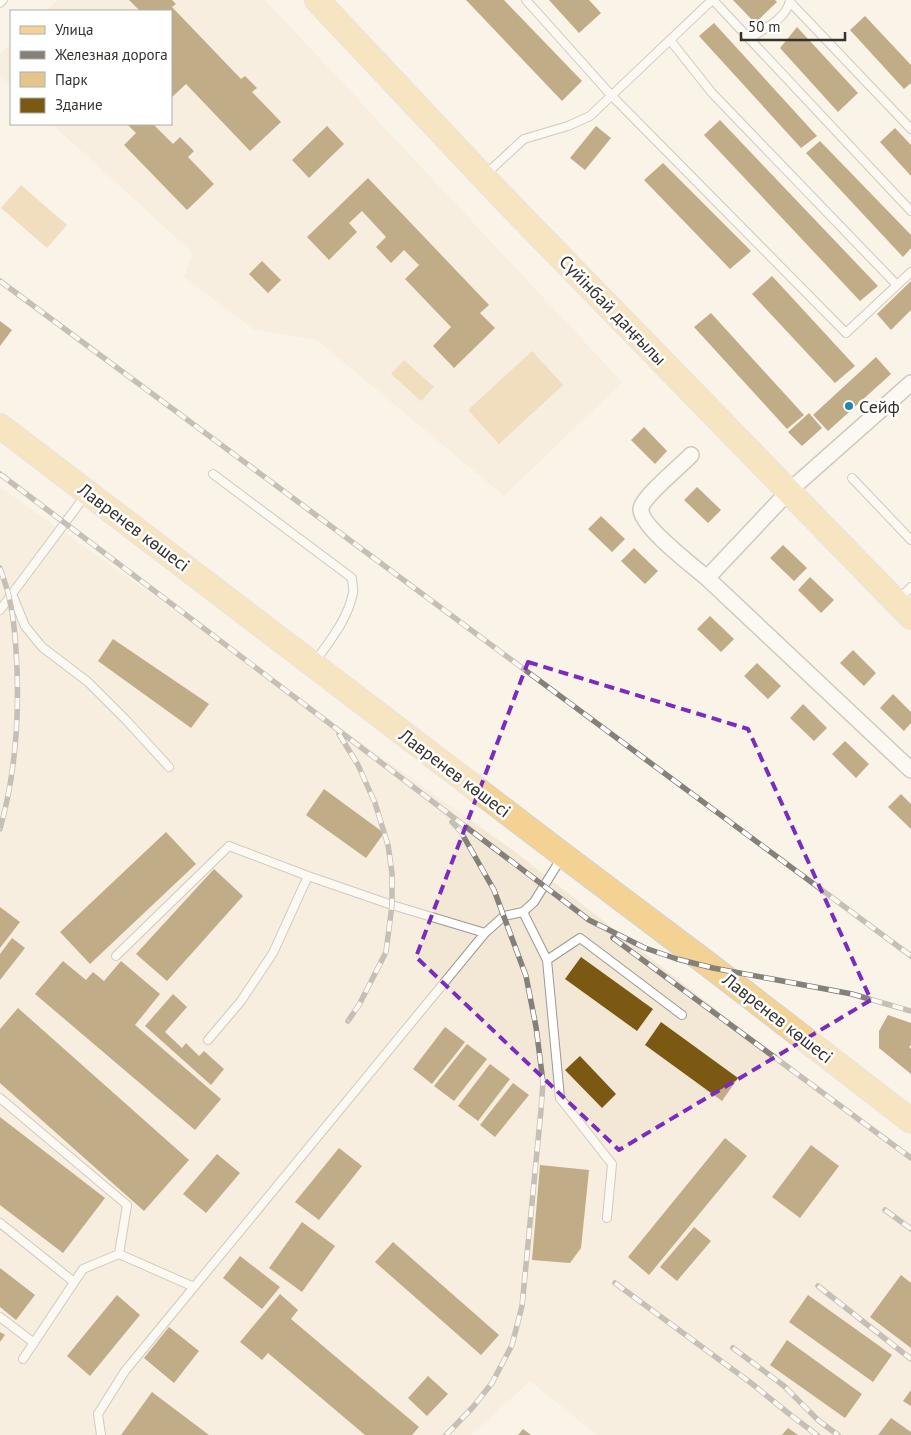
<svg xmlns="http://www.w3.org/2000/svg" width="911" height="1435" font-family="'PT Sans',sans-serif">
<rect width="100%" height="100%" fill="#faf3e8"/>
<!-- built -->
<path fill="#f3e8d6" d="M 58,0 L 265,0 L 622,382 L 504,496 L 317,340 L 253,329 L 184,277 L 193,253 L 52,124 L 171,124 L 171,11 L 46,11 Z
M 11,44 L 11,87 L 0,77 L 0,54 Z
M 0,487 L 514,851 L 911,1162 L 911,1435 L 597,1435 L 530,1381 L 471,1435 L 0,1435 Z"/>
<!-- green -->
<path fill="#e6c58c" d="M 21,185 L 67,225 L 47,248 L 1,208 Z
M 532,351 L 563,385 L 499,444 L 468,410 Z
M 404,360 L 434,387 L 421,401 L 391,374 Z"/>
<!-- building -->
<path fill="#7b5912" d="M 129,0 L 172,0 L 176,4 L 172,7 L 241,79 L 245,76 L 257,88 L 252,92 L 281,122 L 250,151 L 186,84 L 171,98 L 171,11 L 140,11 Z
M 466,0 L 504,0 L 582,81 L 562,101 Z
M 549,0 L 589,0 L 601,13 L 579,33 Z
M 733,0 L 775,0 L 777,2 L 755,23 Z
M 865,16 L 911,65 L 911,83 L 904,89 L 850,30 Z
M 714,23 L 817,136 L 801,148 L 699,36 Z
M 797,27 L 858,93 L 838,112 L 780,48 Z
M 720,120 L 878,286 L 860,301 L 704,135 Z
M 127,124 L 153,124 L 173,144 L 180,137 L 194,151 L 188,157 L 214,184 L 187,210 L 124,145 L 136,133 Z
M 327,126 L 344,144 L 309,178 L 292,160 Z
M 596,126 L 611,138 L 585,170 L 570,158 Z
M 895,128 L 911,145 L 911,176 L 880,142 Z
M 820,141 L 911,235 L 911,248 L 903,257 L 806,153 Z
M 663,163 L 751,251 L 730,269 L 644,180 Z
M 368,178 L 489,305 L 480,313 L 495,328 L 454,368 L 433,346 L 451,327 L 405,279 L 419,265 L 404,250 L 391,263 L 376,247 L 386,237 L 362,211 L 349,223 L 357,232 L 329,260 L 307,237 Z
M 262,261 L 281,280 L 268,293 L 249,274 Z
M 772,276 L 855,366 L 835,383 L 752,294 Z
M 911,281 L 911,310 L 891,330 L 877,314 Z
M 711,313 L 804,415 L 787,429 L 694,327 Z
M 0,321 L 12,330 L 0,346 Z
M 876,357 L 891,374 L 828,431 L 813,415 Z
M 809,413 L 822,428 L 802,446 L 788,432 Z
M 644,427 L 667,451 L 655,464 L 631,440 Z
M 697,487 L 721,510 L 708,523 L 684,500 Z
M 601,516 L 625,539 L 612,552 L 588,529 Z
M 783,545 L 807,568 L 794,581 L 770,558 Z
M 634,548 L 658,571 L 645,584 L 621,561 Z
M 810,577 L 834,600 L 821,613 L 798,590 Z
M 710,616 L 734,639 L 721,652 L 697,629 Z
M 113,639 L 209,704 L 191,728 L 98,661 Z
M 853,650 L 876,673 L 864,686 L 840,663 Z
M 757,663 L 781,686 L 768,699 L 744,676 Z
M 893,694 L 911,712 L 911,723 L 904,731 L 880,708 Z
M 803,704 L 827,728 L 814,741 L 790,718 Z
M 845,741 L 869,764 L 856,778 L 832,754 Z
M 324,789 L 384,833 L 366,858 L 306,815 Z
M 901,794 L 911,804 L 911,829 L 888,807 Z
M 166,832 L 196,864 L 90,964 L 60,932 Z
M 214,869 L 243,896 L 167,981 L 136,954 Z
M 0,907 L 20,922 L 0,948 Z
M 12,938 L 25,948 L 0,980 L 0,954 Z
M 581,957 L 653,1009 L 637,1031 L 565,979 Z
M 63,961 L 86,980 L 93,972 L 104,981 L 121,961 L 160,994 L 135,1025 L 221,1099 L 195,1130 L 35,994 Z
M 173,994 L 187,1007 L 165,1032 L 182,1048 L 186,1043 L 199,1056 L 204,1051 L 224,1069 L 211,1085 L 145,1026 Z
M 18,1008 L 189,1160 L 144,1211 L 0,1083 L 0,1029 Z
M 888,1015 L 911,1023 L 911,1045 L 909,1047 L 911,1049 L 911,1074 L 879,1048 L 879,1031 Z
M 661,1022 L 738,1078 L 722,1101 L 645,1045 Z
M 445,1027 L 465,1042 L 432,1084 L 413,1069 Z
M 467,1044 L 487,1059 L 454,1101 L 434,1086 Z
M 580,1056 L 616,1094 L 602,1108 L 565,1070 Z
M 490,1064 L 510,1079 L 478,1121 L 458,1106 Z
M 513,1083 L 529,1095 L 495,1137 L 480,1125 Z
M 0,1117 L 105,1198 L 63,1253 L 0,1205 Z
M 725,1138 L 747,1156 L 649,1275 L 628,1257 Z
M 811,1145 L 839,1166 L 800,1218 L 772,1197 Z
M 339,1148 L 362,1166 L 319,1220 L 295,1202 Z
M 217,1154 L 240,1173 L 206,1213 L 183,1194 Z
M 540,1165 L 589,1170 L 581,1248 L 570,1263 L 532,1260 Z
M 302,1222 L 335,1246 L 302,1292 L 269,1268 Z
M 694,1227 L 711,1241 L 677,1281 L 660,1267 Z
M 393,1242 L 499,1335 L 481,1355 L 375,1262 Z
M 240,1256 L 280,1287 L 262,1309 L 223,1278 Z
M 0,1268 L 35,1295 L 16,1320 L 0,1307 Z
M 901,1275 L 911,1283 L 911,1348 L 870,1317 Z
M 280,1294 L 298,1310 L 291,1319 L 419,1427 L 412,1435 L 365,1435 L 268,1353 L 262,1360 L 240,1342 Z
M 117,1295 L 140,1315 L 90,1376 L 67,1356 Z
M 808,1295 L 892,1355 L 873,1382 L 789,1322 Z
M 169,1327 L 199,1351 L 174,1383 L 144,1358 Z
M 0,1332 L 5,1335 L 0,1342 Z
M 787,1340 L 862,1394 L 845,1418 L 770,1365 Z
M 428,1376 L 448,1394 L 427,1416 L 408,1398 Z
M 911,1390 L 911,1406 L 903,1401 Z
M 152,1392 L 209,1435 L 121,1435 Z
M 891,1418 L 911,1432 L 911,1435 L 878,1435 Z
M 788,1428 L 798,1435 L 782,1435 Z
M 523,1429 L 531,1435 L 518,1435 Z"/>
<g fill="none" stroke-linecap="round" stroke-linejoin="round">
<!-- lane casing -->
<g stroke="#9e988e" stroke-width="10">
<path id="lane" d="M 526,0 L 611,95 L 846,333 L 911,272
M 713,0 L 911,211
M 790,2 L 911,129
M 0,3 L 3,0
M 749,39 C 763,29 787,19 790,0
M 670,40 L 712,93 L 897,285
M 485,175 L 524,139 L 568,126 L 590,116 L 712,0
M 213,474 L 352,578 C 352,583 354,589 353,593 C 348,619 329,642 314,663
M 852,478 L 911,540
M 12,594 L 25,626 L 42,647 L 88,682 L 127,721 L 169,767
M 898,600 L 911,587
M 0,610 L 85,496
M 523,912 L 547,960 L 560,1098 L 612,1164 L 607,1218
M 116,956 L 229,846 L 308,876 L 392,905 L 485,933
M 547,960 L 580,938 L 682,1015
M 208,1040 L 241,1001 L 273,953 L 308,876
M 0,1098 L 127,1205 L 119,1254
M 0,1223 L 74,1282
M 0,1317 L 34,1343
M 23,1359 L 83,1269 L 119,1254 L 194,1287 L 485,933 L 504,916 L 523,912 L 534,902 L 562,857
M 101,1435 L 98,1414 L 125,1371 L 194,1287"/>
</g>
<!-- street casing -->
<g stroke="#9e988e" stroke-width="18">
<path id="street" d="M 911,383 L 789,491 L 707,578 L 911,770
M 691,455 C 682,465 642,497 641,509 C 640,526 693,566 707,578"/>
</g>
<!-- primary casing -->
<g stroke="#d3d2d1" stroke-width="26">
<path id="primary" d="M 317,0 L 507,202 L 911,617
M 0,426 L 563,855 L 713,968 L 911,1121"/>
</g>
<!-- lane -->
<use href="#lane" stroke="#fff" stroke-width="8"/>
<!-- street -->
<use href="#street" stroke="#fff" stroke-width="15"/>
<!-- primary -->
<use href="#primary" stroke="#f4d293" stroke-width="24"/>
<!-- rail casing -->
<g stroke="#85807a" stroke-width="5.5">
<path id="rail" d="M 0,281 L 911,956
M 0,474 L 589,920 L 645,948 L 677,959 L 713,968 L 852,994 L 911,1011
M 0,568 C 3,578 7,587 9,597 C 13,614 15,633 16,650 C 20,709 16,772 0,829
M 339,734 L 358,765 L 375,803 L 388,845 L 392,873 L 392,905 L 386,952 L 359,1005 L 348,1021
M 613,938 L 911,1158
M 885,1210 L 911,1229
M 615,1283 L 751,1383 L 788,1413 L 817,1435
M 818,1286 L 911,1359
M 733,1348 L 784,1386 L 819,1421 L 838,1435
M 446,1435 L 473,1407 L 492,1383 L 512,1345 L 522,1306 L 541,1110 L 543,1082 L 536,1027 L 526,976 L 494,890 L 461,832 L 452,822"/>
</g>
<!-- rail -->
<use href="#rail" stroke="#fff" stroke-width="4" stroke-dasharray="11" stroke-linecap="butt"/>
</g>
<!-- marked area -->
<path d="M0 0H911V1435H0ZM 528,662 L 748,729 L 871,1000 L 619,1150 L 416,957 Z" fill="#faf3e8" fill-opacity=".55" fill-rule="evenodd"/>
<path fill="none" stroke="#7b2cbf" stroke-width="4" stroke-dasharray="10 6" stroke-linejoin="round" d="M 528,662 L 748,729 L 871,1000 L 619,1150 L 416,957 Z"/>
<!-- markers -->
<circle fill="#1e86af" stroke="#fff" stroke-width="2" cx="849" cy="406" r="5"/>
<g text-anchor="middle" dominant-baseline="central" stroke-width="5" stroke-linejoin="round" paint-order="stroke">
<!-- street labels -->
<g font-size="18" fill="#35322e" stroke="#fff">
<text transform="translate(613 310) rotate(46)">Сүйінбай даңғылы</text>
<text transform="translate(134 527) rotate(37)">Лавренев көшесі</text>
<text transform="translate(455 773) rotate(37)">Лавренев көшесі</text>
<text transform="translate(778 1018) rotate(38)">Лавренев көшесі</text>
</g>
<!-- poi labels -->
<g font-size="18" fill="#35322e" stroke="#fff" text-anchor="start">
<text x="859" y="406">Сейф</text>
</g>
</g>
<!-- legend -->
<rect x="10" y="10" width="162" height="115" fill="#ffffff" stroke="#aeadab"/>
<rect x="20" y="26" width="25" height="8" fill="#f4d293" stroke="#aeadab"/>
<text x="55" y="35" font-size="15" fill="#35322e">Улица</text>
<rect x="20" y="51" width="25" height="8" fill="#85807a" stroke="#aeadab"/>
<text x="55" y="60" font-size="15" fill="#35322e">Железная дорога</text>
<rect x="20" y="72" width="25" height="15" fill="#e6c58c" stroke="#aeadab"/>
<text x="55" y="85" font-size="15" fill="#35322e">Парк</text>
<rect x="20" y="98" width="25" height="15" fill="#7b5912" stroke="#aeadab"/>
<text x="55" y="110" font-size="15" fill="#35322e">Здание</text>
<!-- scale -->
<path d="M741 32v8h104v-8" fill="none" stroke="#35322e" stroke-width="2.5"/>
<text x="748" y="32" font-size="15" fill="#35322e" stroke="#ffffff" stroke-width="4" paint-order="stroke">50 m</text>
</svg>
